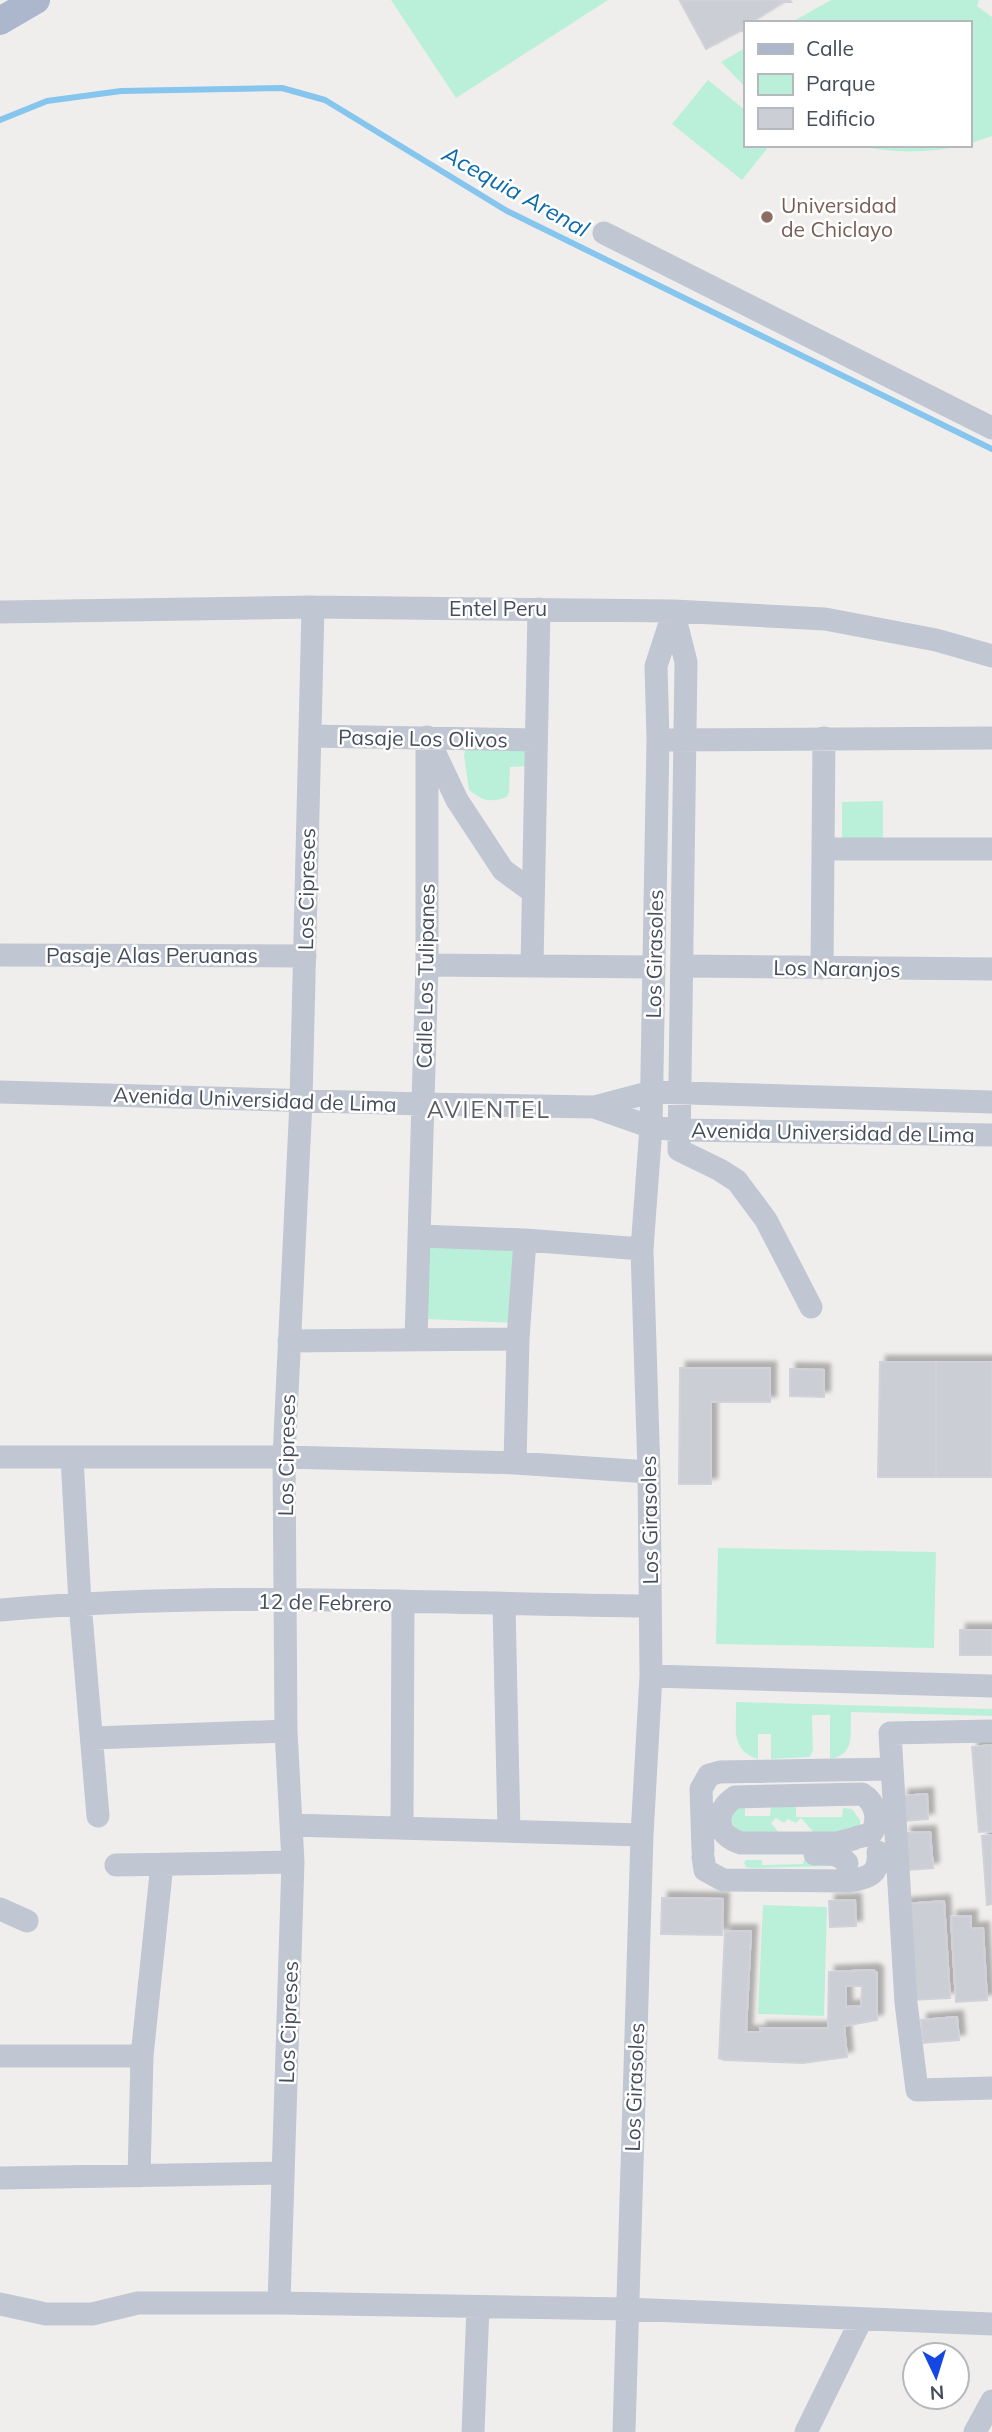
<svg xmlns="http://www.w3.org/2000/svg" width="992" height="2432" font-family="Mulish,sans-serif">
<defs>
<filter id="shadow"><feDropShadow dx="6" dy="-6" stdDeviation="2" flood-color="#0004"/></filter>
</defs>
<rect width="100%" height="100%" fill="#f0eeed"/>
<!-- green -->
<path fill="#baf0d9" d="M 391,0 L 608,0 L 456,98 Z
M 831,0 L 979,0 L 977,6 L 992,17 L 992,136 L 969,144 L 969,23 L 790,23 Z
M 745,48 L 745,87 L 721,62 Z
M 708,80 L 745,110 L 745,145 L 770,145 L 742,180 L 672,124 Z
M 858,145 L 966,145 C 932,153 891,154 858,145 Z
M 467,741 L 533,742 L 532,766 L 510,767 L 509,792 L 507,797 C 490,803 483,801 469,790 L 464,756 Z
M 883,801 L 883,841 L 842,841 L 842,802 Z
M 429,1243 L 518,1247 L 515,1323 L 425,1319 Z
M 718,1548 L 936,1552 L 934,1648 L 716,1644 Z
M 736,1702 L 992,1709 L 992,1716 L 851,1712 C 850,1733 856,1755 830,1759 L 830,1715 L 812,1715 L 813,1750 L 810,1757 L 771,1759 L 771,1734 L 758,1734 L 758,1759 C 729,1750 737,1727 736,1702 Z
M 771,1807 L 796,1807 L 796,1817 L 842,1817 L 843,1808 L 852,1809 L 860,1820 L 860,1827 L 854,1832 L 815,1834 L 801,1818 L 796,1823 L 788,1819 L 784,1823 L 776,1818 L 771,1823 L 780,1834 L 744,1832 L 735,1828 L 731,1820 L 735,1808 L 745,1808 L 745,1816 L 770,1816 Z
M 831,1858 L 835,1864 L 833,1866 L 751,1868 L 746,1867 L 744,1863 L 746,1860 L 762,1860 L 762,1865 L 803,1864 L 804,1859 Z
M 763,1905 L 827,1907 L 824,2016 L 758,2014 Z"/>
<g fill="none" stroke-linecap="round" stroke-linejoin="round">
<!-- stream -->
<path stroke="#85c5ee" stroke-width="6" d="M 0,120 L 47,101 L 121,91 L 282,88 L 325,100 L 507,211 L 992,449"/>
</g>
<!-- building -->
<path fill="#ccced5" stroke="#d1d2d9" stroke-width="2" fill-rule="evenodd" filter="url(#shadow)" d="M 789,0 L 791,2 L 784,2 L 750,23 L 745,23 L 745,31 L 740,31 L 706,49 L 680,1 Z
M 880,1362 L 936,1362 L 936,1477 L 878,1477 Z
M 936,1362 L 992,1362 L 992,1477 L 936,1477 Z
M 680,1368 L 770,1368 L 770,1402 L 711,1402 L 711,1484 L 679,1484 Z
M 790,1369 L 824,1370 L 824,1397 L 790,1396 Z
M 960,1630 L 992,1630 L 992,1655 L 960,1655 Z
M 992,1745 L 992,1831 L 979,1832 L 972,1747 Z
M 927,1794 L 928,1819 L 904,1821 L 902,1796 Z
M 930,1832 L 933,1868 L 908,1870 L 905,1833 Z
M 992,1835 L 992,1904 L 987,1905 L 982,1836 Z
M 662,1898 L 723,1899 L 722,1935 L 661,1934 Z
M 855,1900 L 856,1926 L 830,1927 L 829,1901 Z
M 944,1901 L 950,1998 L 910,2000 L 904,1904 Z
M 971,1916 L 971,1929 L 983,1928 L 987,2000 L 956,2002 L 951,1917 Z
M 725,1931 L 751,1931 L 746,2032 L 761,2032 L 760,2028 L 828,2028 L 829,1972 L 873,1970 L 877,1973 L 877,2020 L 844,2026 L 847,2057 L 803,2063 L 724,2060 L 719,2058 ZM 846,1986 L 862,1986 L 861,2006 L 846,2007 Z
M 957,2017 L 959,2040 L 923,2043 L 921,2020 Z"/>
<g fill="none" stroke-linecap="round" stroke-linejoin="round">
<!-- minor -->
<path stroke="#c0c7d3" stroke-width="23" d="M 604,233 L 992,428
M 0,612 L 313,607 L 674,611 L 825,619 L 936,640 L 992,656
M 674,614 L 686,662 L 679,1150 L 720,1170 L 737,1181 L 766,1220 L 811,1307
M 310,736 L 536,740
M 670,740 L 992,738
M 430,743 L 457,800 L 503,870 L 533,892
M 823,849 L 992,849
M 0,955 L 305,956
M 427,965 L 654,967
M 532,966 L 539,609
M 683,966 L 992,969
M 822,968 L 824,738
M 0,1092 L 422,1104 L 594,1107 L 651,1092 L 992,1102
M 594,1107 L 651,1127 L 678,1130 L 992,1135
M 420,1236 L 525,1240 L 642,1249
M 416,1340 L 427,965 L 427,737
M 289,1341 L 518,1339
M 0,1457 L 284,1457 L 515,1463 L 649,1472
M 72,1458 L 80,1603 L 98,1816
M 515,1463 L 518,1339 L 525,1240
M 504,1604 L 509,1831
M 0,1610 C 216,1590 434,1604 650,1606
M 651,1676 L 992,1686
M 992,1731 L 890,1733 L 906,2003 L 917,2090 L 992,2088
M 93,1738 L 286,1731
M 291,1825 L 642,1835
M 402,1828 L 403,1602
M 853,1839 L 837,1843 L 741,1843 C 715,1835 713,1812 735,1797 L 862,1794 C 876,1802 880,1821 871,1834 L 858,1837
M 703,1851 L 701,1789 L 709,1775 L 720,1772 L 892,1769
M 815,1854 C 829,1854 838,1852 847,1863
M 703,1857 L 705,1870 L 723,1880 L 849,1881 C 869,1878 880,1874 878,1852
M 116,1865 L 293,1862
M 0,1909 L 27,1921
M 0,2056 L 142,2056
M 139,2176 L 142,2056 L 162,1864
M 0,2178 L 283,2173
M 279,2303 L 293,1862 L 286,1731 L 284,1457 L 301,1101 L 313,607
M 0,2304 L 46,2314 L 92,2314 L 138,2303 L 279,2303 L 627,2309 L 992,2324
M 473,2432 L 478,2307
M 624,2432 L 642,1835 L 651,1676 L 649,1472 L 642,1249 L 651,1127 L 658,739 L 656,666 L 674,611
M 806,2432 L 861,2320
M 975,2432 L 992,2401"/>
<!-- major -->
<path stroke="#acb7ce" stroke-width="28" d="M 0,21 L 36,0"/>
</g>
<!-- markers -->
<circle fill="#8d6e63" stroke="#fff" stroke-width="2.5" cx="767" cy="217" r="7"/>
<g text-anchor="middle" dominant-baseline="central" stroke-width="5" stroke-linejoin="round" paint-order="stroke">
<!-- education labels -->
<g font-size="21" fill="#785e54" stroke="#fff" text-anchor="start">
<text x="781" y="205">Universidad<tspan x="781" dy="24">de Chiclayo</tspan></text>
</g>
<!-- street labels -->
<g font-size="21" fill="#454d5b" stroke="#fff">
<text x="498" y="608">Entel Peru</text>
<text transform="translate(423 738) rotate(1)">Pasaje Los Olivos</text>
<text transform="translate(306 889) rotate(-89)">Los Cipreses</text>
<text transform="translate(654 954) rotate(-89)">Los Girasoles</text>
<text x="152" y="955">Pasaje Alas Peruanas</text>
<text transform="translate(837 968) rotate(1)">Los Naranjos</text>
<text transform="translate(425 976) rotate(-89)">Calle Los Tulipanes</text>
<text transform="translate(255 1099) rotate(2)">Avenida Universidad de Lima</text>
<text transform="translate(833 1132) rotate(1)">Avenida Universidad de Lima</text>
<text transform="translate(286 1455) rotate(-89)">Los Cipreses</text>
<text transform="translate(649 1520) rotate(-91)">Los Girasoles</text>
<text transform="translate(325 1602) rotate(1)">12 de Febrero</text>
<text transform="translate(288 2022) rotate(-88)">Los Cipreses</text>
<text transform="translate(634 2087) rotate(-88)">Los Girasoles</text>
</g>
<!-- water labels -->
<g font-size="23" font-style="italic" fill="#086aab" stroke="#fff">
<text transform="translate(516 191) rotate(29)">Acequia Arenal</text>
</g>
<!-- neighbourhood labels -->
<g font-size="23" letter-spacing="2" fill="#5a5c63" stroke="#fff">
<text x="489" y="1109">AVIENTEL</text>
</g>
</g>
<!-- legend -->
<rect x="744" y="21" width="228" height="126" fill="#ffffff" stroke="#b5b8bd" stroke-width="2"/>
<rect x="758" y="44" width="35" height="10" fill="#acb7ce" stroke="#b5b8bd" stroke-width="2"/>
<text x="806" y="56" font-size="21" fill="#454d5b">Calle</text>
<rect x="758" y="74" width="35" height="21" fill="#baf0d9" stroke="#b5b8bd" stroke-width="2"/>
<text x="806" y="91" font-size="21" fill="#454d5b">Parque</text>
<rect x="758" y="108" width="35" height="21" fill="#ccced5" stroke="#b5b8bd" stroke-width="2"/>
<text x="806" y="126" font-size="21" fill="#454d5b">Edificio</text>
<!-- north arrow -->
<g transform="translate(936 2376) rotate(176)"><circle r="33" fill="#ffffff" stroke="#b5b8bd" stroke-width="2"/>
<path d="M0-5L12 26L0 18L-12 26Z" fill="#1447e4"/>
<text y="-10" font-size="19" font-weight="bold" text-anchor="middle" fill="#454d5b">N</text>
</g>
</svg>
